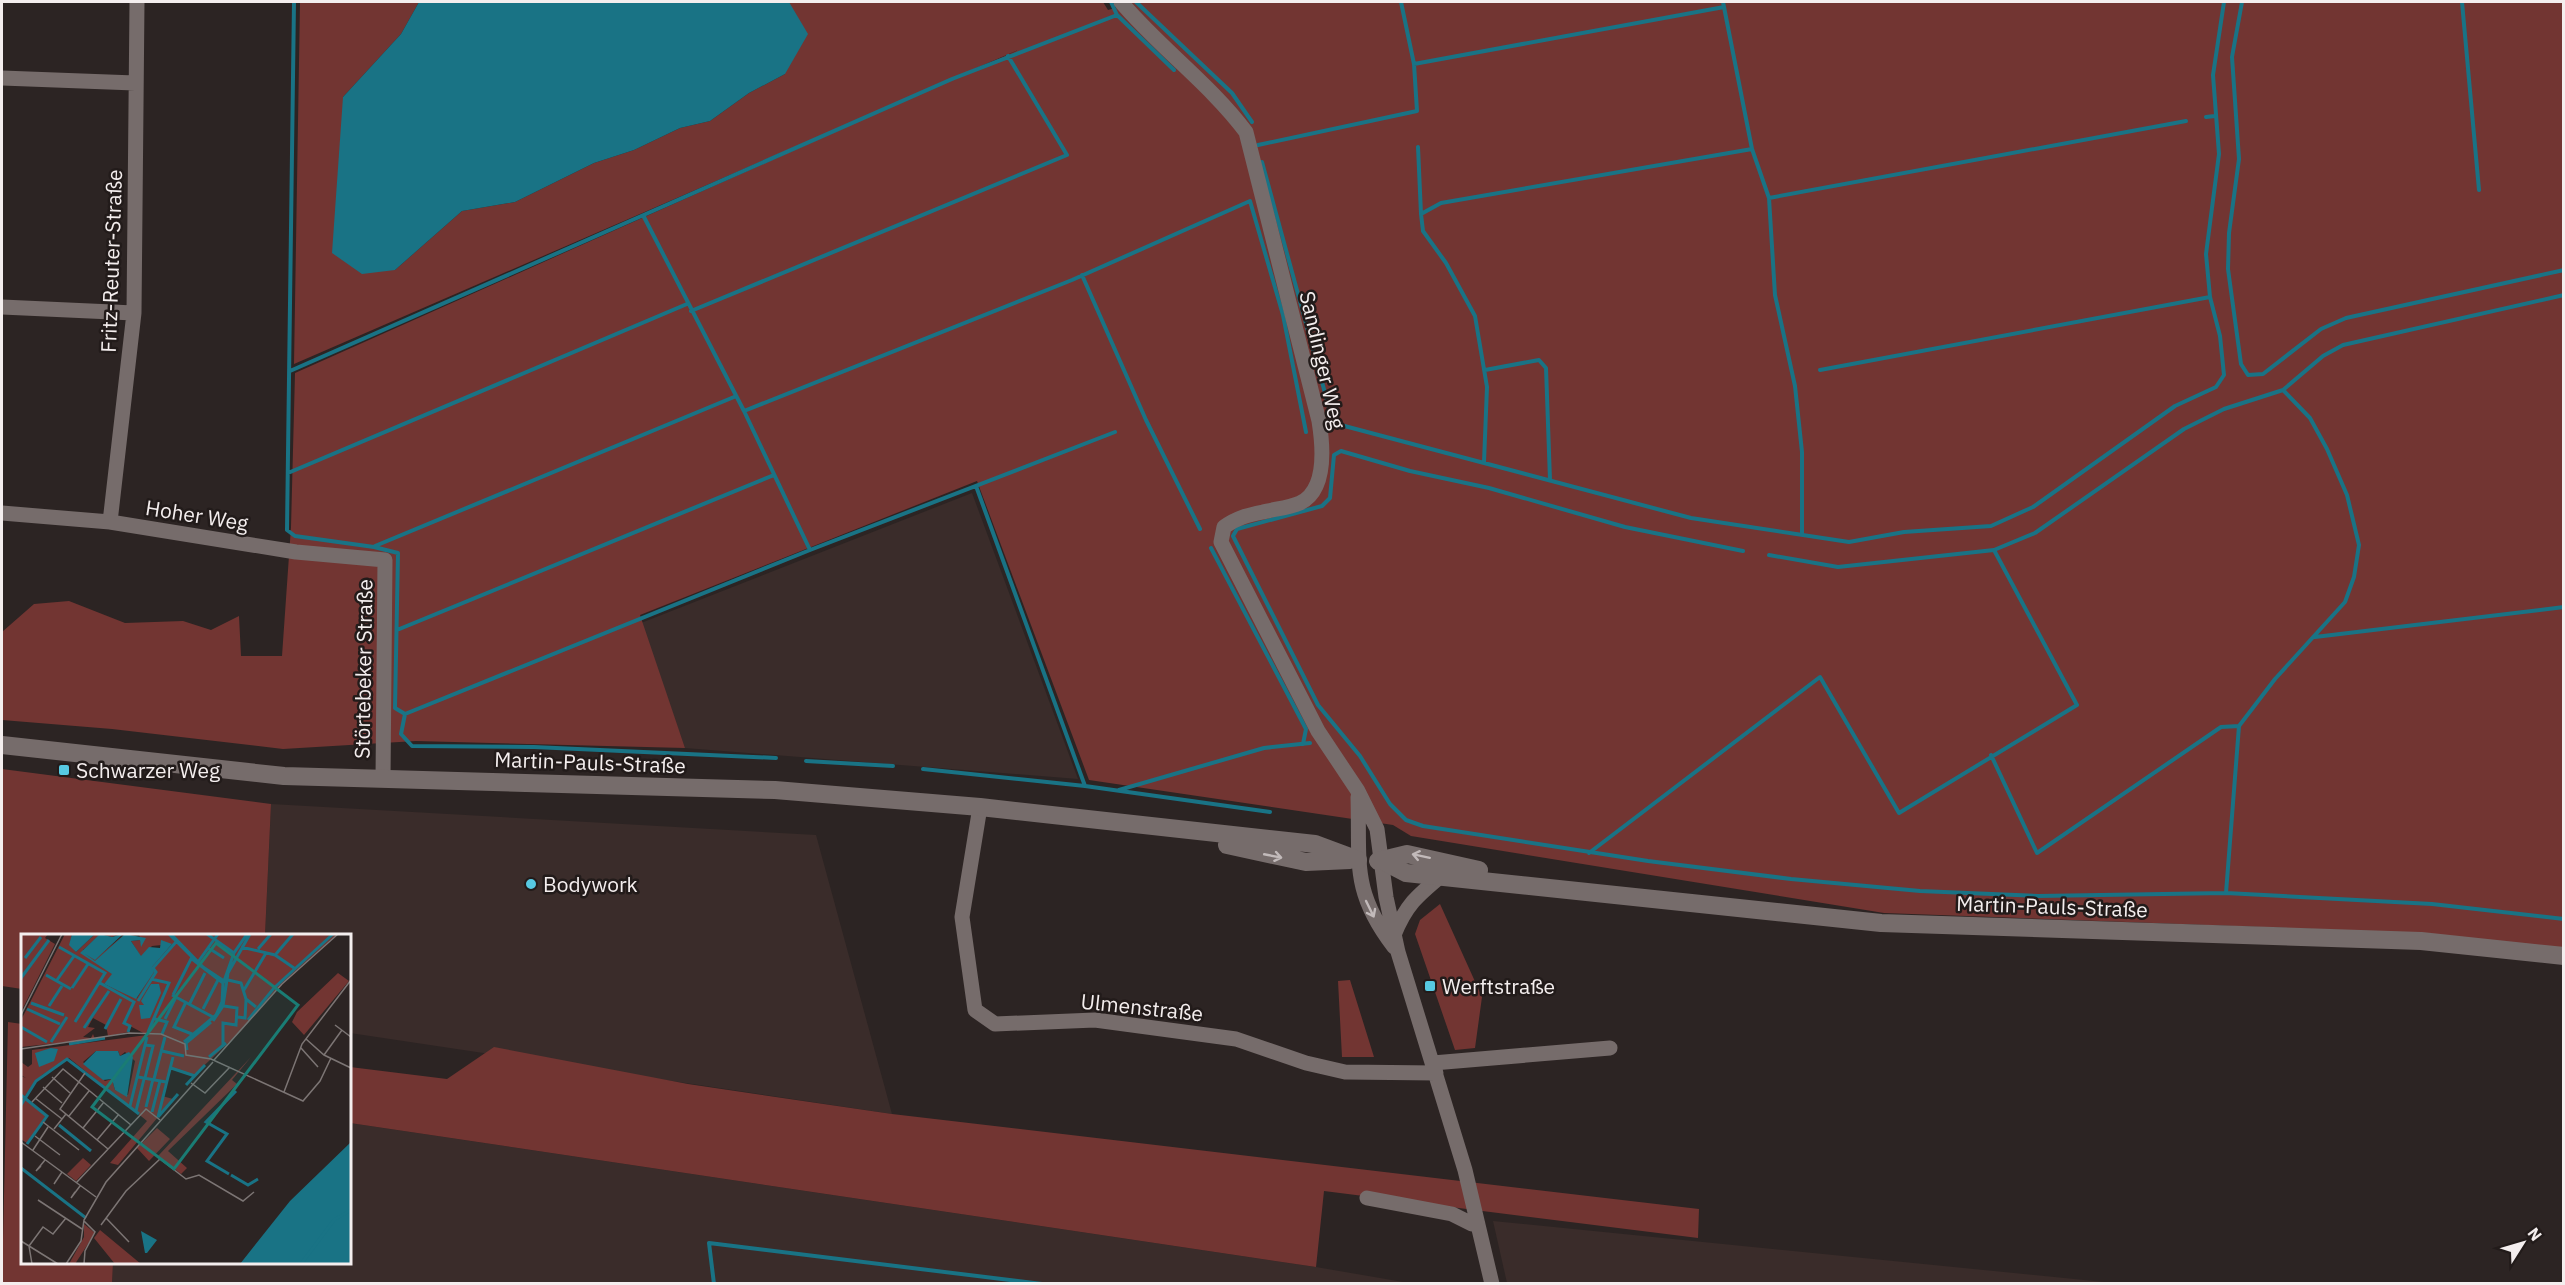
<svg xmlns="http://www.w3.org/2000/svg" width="2565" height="1285" font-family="'IBM Plex Sans',sans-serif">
<rect width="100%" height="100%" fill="#2c2423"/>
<!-- built -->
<path fill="#3a2c2a" d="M 972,493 L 1078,779 L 685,748 L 641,623 Z
M 271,804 L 816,835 L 892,1114 L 350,1033 L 350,936 L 265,936 Z
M 350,1123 L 1316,1267 L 1409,1283 L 112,1283 L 113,1263 L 350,1262 Z
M 1493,1221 L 2114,1283 L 1507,1283 Z"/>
<!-- green -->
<path fill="#723532" d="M 300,2 L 419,2 L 401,34 L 343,97 L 395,270 L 462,211 L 515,202 L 594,163 L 634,150 L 680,128 L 710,121 L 749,93 L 785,74 L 789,2 L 1103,2 L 1108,10 L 1136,2 L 2563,2 L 2563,948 L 2424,933 L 1884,913 L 1411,836 L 1393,825 L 1089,780 L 977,481 L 640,615 L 685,748 L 416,741 L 283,749 L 112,729 L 2,720 L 2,632 L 34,604 L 69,601 L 125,623 L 183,621 L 211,630 L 239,616 L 241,656 L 282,656 L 291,527 L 295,373 L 1025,47 L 294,364 Z
M 2,769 L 271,804 L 265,935 L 22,936 L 22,989 L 2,986 Z
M 1440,904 L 1482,997 L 1475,1048 L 1455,1050 L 1415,934 L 1420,920 Z
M 1350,980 L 1374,1057 L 1342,1057 L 1338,981 Z
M 8,1022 L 22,1024 L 22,1262 L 113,1263 L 112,1283 L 2,1283 Z
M 494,1047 L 688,1084 L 892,1114 L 1699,1209 L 1698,1238 L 1324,1191 L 1316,1267 L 350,1123 L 350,1067 L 447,1079 Z"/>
<!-- water -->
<path fill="#197385" d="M 419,2 L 789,2 L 808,34 L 785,74 L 749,93 L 710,121 L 680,128 L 634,150 L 594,163 L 515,202 L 462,211 L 395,270 L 362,274 L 332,253 L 343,97 L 401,34 Z"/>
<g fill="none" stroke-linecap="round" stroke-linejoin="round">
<!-- stream -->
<path stroke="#197385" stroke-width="4" d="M 294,2 L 287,530 L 295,536 L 374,547 L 398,553 L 395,708 L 405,714
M 1111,2 L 1117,15 L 1174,70
M 1136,2 L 1232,93 L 1252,122
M 1723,2 L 1752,149 L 1769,198 L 1775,295 L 1795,386 L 1802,452 L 1802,535
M 2242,2 L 2232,57 L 2239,159 L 2229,233 L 2228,269 L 2241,364 L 2248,375 L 2263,374 L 2321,329 L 2346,318 L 2564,270
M 2462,2 L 2479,190
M 1414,64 L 1724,7
M 2206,117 L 2215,116
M 1258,145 L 1417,111 L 1414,64 L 1401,2
M 1418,147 L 1421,214
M 1262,162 L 1325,393 L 1332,418 L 1337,424 L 1691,518 L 1849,542 L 1904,532 L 1991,526 L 2033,507 L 2175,406 L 2216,387 L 2224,375 L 2220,336 L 2210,297 L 2206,254 L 2219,154 L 2213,75 L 2224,2
M 1769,198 L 2186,121
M 644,217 L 744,411 L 810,550
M 1082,275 L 1146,420 L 1200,529
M 691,311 L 1067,155 L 1008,56
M 1485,370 L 1539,360 L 1546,368 L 1550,480
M 1820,370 L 2210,297
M 290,371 L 952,79 L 1117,15
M 744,411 L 1072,280 L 1250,201 L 1283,315 L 1306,432
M 1484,462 L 1487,387 L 1475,316 L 1446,263 L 1423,231 L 1421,214 L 1441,203 L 1752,149
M 288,473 L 687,304
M 976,486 L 1085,786
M 375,546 L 734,397
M 1211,548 L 1306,729 L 1303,744
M 1743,551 L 1625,527 L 1489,488 L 1410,471 L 1341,451 L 1334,455 L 1330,498 L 1322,506 L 1237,529 L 1233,536 L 1318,705 L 1360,756 L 1390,804 L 1406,820 L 1423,826 L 1648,861 L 1791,879 L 1920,891 L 2038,896 L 2226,893 L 2432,904 L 2564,919
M 1769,555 L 1838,567 L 1994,550 L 2035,533 L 2184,429 L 2224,409 L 2283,390 L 2323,356 L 2343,345 L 2564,295
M 397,630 L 774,475
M 2315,637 L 2564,607
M 1991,755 L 2037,853 L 2221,727 L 2239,726
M 776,758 L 534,747 L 412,746 L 401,734 L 405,714 L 810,550 L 1115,432
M 806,761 L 893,766
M 923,769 L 1085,786 L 1270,812
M 1119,790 L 1264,748 L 1310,743
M 1589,853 L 1820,677 L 1899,813 L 2077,705 L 1994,550
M 2226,893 L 2239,726 L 2275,679 L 2345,602 L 2354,577 L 2359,545 L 2347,495 L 2327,449 L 2310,418 L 2283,390
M 714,1284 L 709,1243 L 1042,1284"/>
<!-- minor -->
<path stroke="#766c6b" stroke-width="15" d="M 1121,2 C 1160,48 1210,84 1246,132 L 1319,421 C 1323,446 1327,490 1300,503 C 1289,508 1274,509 1263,512 C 1248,515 1236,518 1224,527 L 1221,542 L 1318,731 L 1358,791 L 1377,829 L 1386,897 L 1398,952 L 1465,1170 L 1492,1284
M 2,78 L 135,83
M 2,307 L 134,313
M 2,513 L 110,522 L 296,552 L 385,560 L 383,779
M 110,522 L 134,313 L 137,2
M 1358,797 C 1360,863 1351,891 1394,947
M 980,807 L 962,917 L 975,1010 L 995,1024 L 1095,1020 L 1236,1039 L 1306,1063 L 1345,1072 L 1436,1073
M 1394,935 C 1406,905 1417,896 1441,876
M 1433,1063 L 1610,1048
M 1367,1198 L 1452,1214 L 1472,1224 L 1478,1224"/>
<!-- tertiary -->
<path stroke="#766c6b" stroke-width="18" d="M 2,745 L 284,776 L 775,790 L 980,807 L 1315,844 L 1358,860
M 1227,845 L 1306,862 L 1350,860
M 1378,861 L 1407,854 L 1479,870
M 1383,861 L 1406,873 L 1881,923 L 2421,941 L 2564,956"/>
</g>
<!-- one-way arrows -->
<defs><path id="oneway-shaft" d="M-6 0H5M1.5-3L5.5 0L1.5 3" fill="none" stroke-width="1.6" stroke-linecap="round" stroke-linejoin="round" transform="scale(1.5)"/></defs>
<g stroke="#c2baba">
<use href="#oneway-shaft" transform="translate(1273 856) rotate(11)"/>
<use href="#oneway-shaft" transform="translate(1421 856) rotate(-168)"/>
<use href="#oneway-shaft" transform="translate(1370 909) rotate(64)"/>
</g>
<!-- markers -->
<g fill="#57c9e2" stroke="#221b1a" stroke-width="2">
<rect x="58" y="764" width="12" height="12" rx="3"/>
<circle cx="531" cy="884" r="6"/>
<rect x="1424" y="980" width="12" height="12" rx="3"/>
</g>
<g text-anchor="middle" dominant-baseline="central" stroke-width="5" stroke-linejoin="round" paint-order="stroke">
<!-- street labels -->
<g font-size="21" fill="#f4eeee" stroke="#221b1a">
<text transform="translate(111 261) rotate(-88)">Fritz-Reuter-Straße</text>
<text transform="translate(1323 360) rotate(77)">Sandinger Weg</text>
<text transform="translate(197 515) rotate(9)">Hoher Weg</text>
<text transform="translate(363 669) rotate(-89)">Störtebeker Straße</text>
<text transform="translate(590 762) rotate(2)">Martin-Pauls-Straße</text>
<text transform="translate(2052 906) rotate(2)">Martin-Pauls-Straße</text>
<text transform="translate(1142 1007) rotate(6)">Ulmenstraße</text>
</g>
<!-- poi labels -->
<g font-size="21" fill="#f4eeee" stroke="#221b1a" text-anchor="start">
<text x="76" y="770">Schwarzer Weg</text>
<text x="543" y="884">Bodywork</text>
<text x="1442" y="986">Werftstraße</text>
</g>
</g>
<!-- overview -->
<g transform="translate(21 934)">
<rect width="330" height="330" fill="#2c2423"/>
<path d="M 0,0 L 27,0 L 24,4 L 34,10 L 0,78 ZM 44,0 L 51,0 L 49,10 L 55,18 L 74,0 L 97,0 L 91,3 L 80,0 L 62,16 L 74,25 L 104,0 L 83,20 L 92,41 L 83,50 L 116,64 L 132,38 L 130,33 L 151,10 L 131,12 L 120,23 L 110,7 L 119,6 L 121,12 L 118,0 L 147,0 L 155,8 L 151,0 L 316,0 L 261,49 L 220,97 L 173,141 L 149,134 L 141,162 L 152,165 L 97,231 L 89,229 L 126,187 L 48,124 L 21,141 L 3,163 L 25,181 L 7,210 L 0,205 L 0,142 L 5,144 L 0,141 L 0,128 L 7,133 L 11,130 L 11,116 L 126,101 L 109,92 L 107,98 L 87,102 L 85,91 L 72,84 L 67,93 L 74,94 L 62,103 L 70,104 L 72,100 L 74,105 L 0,113 L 0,86 ZM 75,117 L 97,117 L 99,122 L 104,118 L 114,127 L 107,161 L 94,156 L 91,145 L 84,147 L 62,128 ZM 317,39 L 328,47 L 283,101 L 271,88 L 276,78 ZM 230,123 L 211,146 L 216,150 L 147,217 L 166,234 L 160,240 L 137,222 ZM 136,194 L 149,205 L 128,227 L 116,214 ZM 62,224 L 70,231 L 55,247 L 46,240 ZM 63,290 L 74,299 L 54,330 L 48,330 L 63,303 ZM 79,296 L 120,330 L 94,330 L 73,304 Z" fill="#723532" fill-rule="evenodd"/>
<path d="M 51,0 L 74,0 L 55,18 L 48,11 ZM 79,0 L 91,3 L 102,0 L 74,26 L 64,20 L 74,27 L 104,0 L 125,4 L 120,13 L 119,6 L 110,7 L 120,22 L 128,13 L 139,14 L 140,6 L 151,10 L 131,33 L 133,38 L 115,65 L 83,50 L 91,40 L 59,19 ZM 130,50 L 138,50 L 140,59 L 129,84 L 120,85 L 118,71 L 123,71 L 120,67 ZM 30,114 L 37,115 L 33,127 L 18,133 L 14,119 ZM 75,117 L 97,117 L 99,122 L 108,118 L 112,123 L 106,163 L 94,156 L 91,145 L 82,146 L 62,130 ZM 330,208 L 330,330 L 219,330 L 269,267 ZM 120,297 L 136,306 L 126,319 L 124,319 Z" fill="#197385"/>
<path fill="none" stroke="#197385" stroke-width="3" d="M 148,0 L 171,23 L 152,61M 150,0 L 182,33 L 203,47 L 213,19 L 226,0M 186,0 L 213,19M 38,13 L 84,39 L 54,88M 186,13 L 203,24M 220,13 L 254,21 L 273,34M 237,15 L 250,0M 255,20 L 272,0M 4,24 L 20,3M 177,28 L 197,0M 25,41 L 50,55M 0,44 L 28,6M 36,46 L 53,22M 207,46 L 220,49 L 225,65 L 235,73M 79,49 L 113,68 L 103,89 L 109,92 L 107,98M 51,54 L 67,30M 223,56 L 245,19M 151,61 L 192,83M 117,67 L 135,38 L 132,34 L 155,8M 165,68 L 153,93 L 171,100M 10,69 L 43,81M 169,69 L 184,39M 28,72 L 41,52M 6,75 L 39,90M 182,75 L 197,46M 217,83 L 224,84 L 225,66M 134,85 L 146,88 L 141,100M 144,85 L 155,63M 227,86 L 253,54 L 312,0M 192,87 L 202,72 L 207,39 L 229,0M 0,93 L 26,108M 63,94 L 88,57M 84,95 L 100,65M 127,98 L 148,49 L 130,45M 30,108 L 46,83M 163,108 L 195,81 L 201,68 L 202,49 L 171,25M 48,110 L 84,104M 124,111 L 132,112 L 124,144M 202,111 L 202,89 L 215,91 L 216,74 L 203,72M 166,116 L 165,109 L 190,88M 141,117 L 163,122M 152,123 L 137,183 L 157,160M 188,123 L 205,109M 150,134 L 174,142M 117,143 L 145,148M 133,145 L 144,103M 165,151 L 184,131M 0,161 L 26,182 L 6,210M 0,171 L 15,147 L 46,125 L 118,180M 109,172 L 126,103M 125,173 L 132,145M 115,177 L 123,145M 131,178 L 139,147M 38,191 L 70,217M 0,234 L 65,284M 208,240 L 186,227 L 206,200 L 185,188 L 215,157M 210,241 L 227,251 L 237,245M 280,330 L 313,286 L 330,276"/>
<path fill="none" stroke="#7c7574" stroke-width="1.5" d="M 0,81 L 41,0M 314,91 L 330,103M 285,105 L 303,121 L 330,134M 280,114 L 297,133M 0,115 L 108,99 L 140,100 L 164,110 L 165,121 L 190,125 L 282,167 L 299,147 L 310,124M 303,121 L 321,96M 193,126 L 261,50 L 317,0M 64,139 L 39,175 L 87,215M 31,143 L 49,159M 170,149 L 184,159 L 209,133M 22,153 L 41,169M 263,158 L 281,110 L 330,46M 14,164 L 41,185M 11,168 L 42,135 L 110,191M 48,182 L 68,157M 22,188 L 58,216M 62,194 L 83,168M 33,195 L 45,180M 14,202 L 39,221M 76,206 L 98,180M 0,208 L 75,263M 12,216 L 27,193M 20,232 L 15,237 L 24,226M 35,247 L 33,250 L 41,238M 55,249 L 125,175 L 139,186M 54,258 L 50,264 L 59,252M 17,266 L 61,295M 85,284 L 108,308M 63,287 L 74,298 L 64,317 L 63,330M 80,291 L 105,257 L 139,225 L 165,245 L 178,241 L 222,267 L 233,258M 0,307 L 37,330M 11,330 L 8,312 L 22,293 L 32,300 L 45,284M 45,330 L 60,307 L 63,286 L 85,248 L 192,128"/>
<path fill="#1a7c74" fill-opacity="0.15" stroke="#1a7c74" stroke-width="3" d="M 195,9 L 277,71 L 153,235 L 71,173 Z"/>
<rect width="330" height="330" fill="none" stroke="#f4eeee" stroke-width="3"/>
</g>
<!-- border -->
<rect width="2565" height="1285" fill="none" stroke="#f4eeee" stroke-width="6"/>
<!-- north arrow -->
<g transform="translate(2523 1243) rotate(53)" stroke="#221b1a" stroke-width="4.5" paint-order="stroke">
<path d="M0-4.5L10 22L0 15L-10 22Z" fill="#f4eeee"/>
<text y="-9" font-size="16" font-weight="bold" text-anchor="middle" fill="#f4eeee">N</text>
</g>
</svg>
